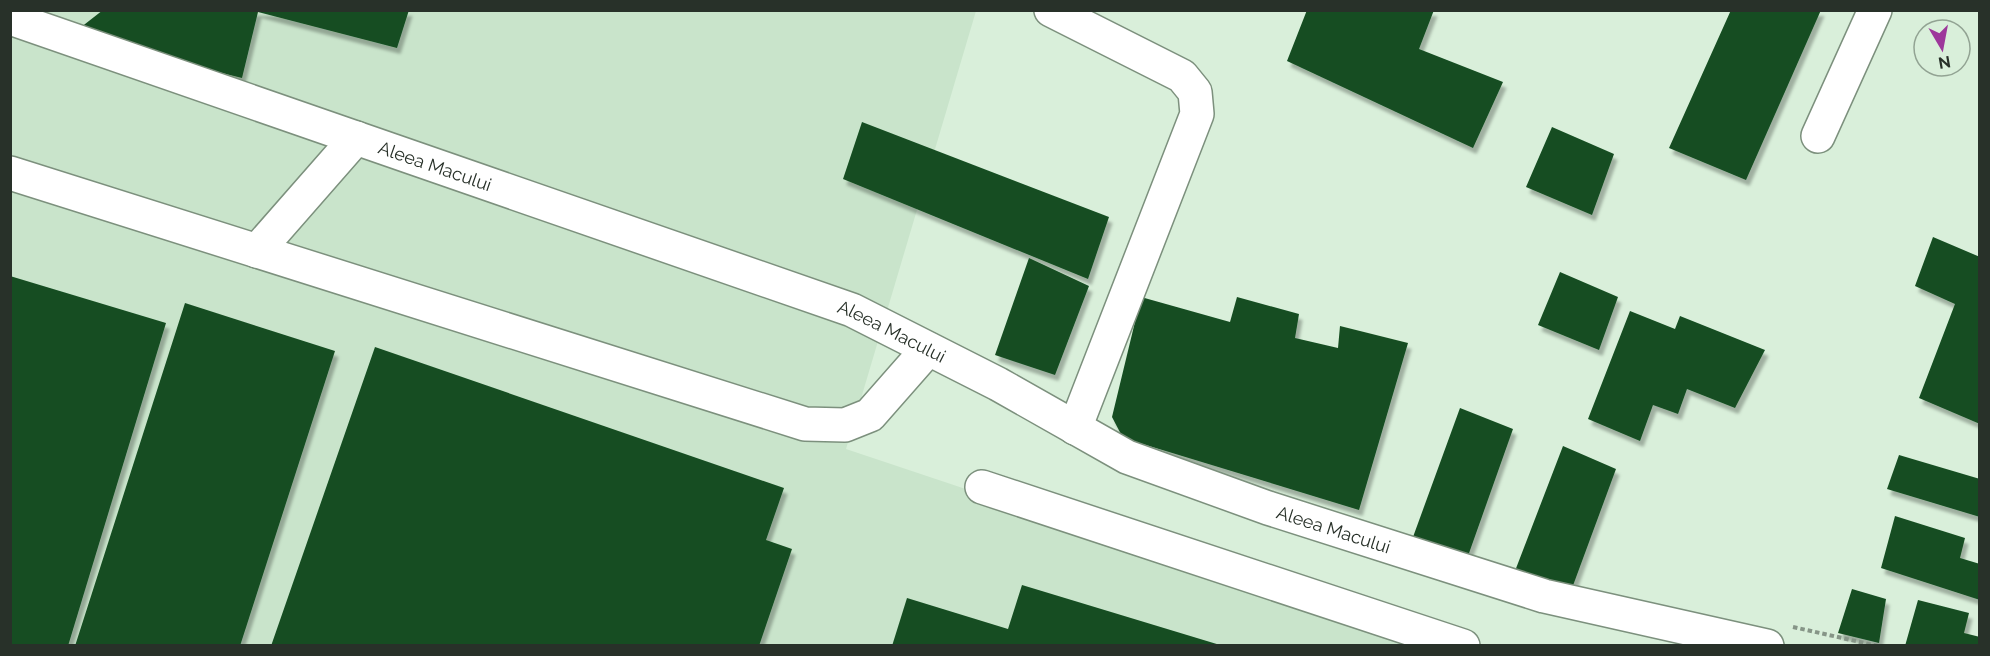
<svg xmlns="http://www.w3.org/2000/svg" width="1990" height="656" font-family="Raleway,sans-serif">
<defs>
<filter id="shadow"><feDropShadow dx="3.5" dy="6" stdDeviation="1.5" flood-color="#0004"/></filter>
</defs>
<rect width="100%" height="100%" fill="#d9efda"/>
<!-- built -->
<path fill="#c9e4cb" d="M 10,11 L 976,11 L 846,449 L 1433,645 L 11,645 Z"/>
<!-- building -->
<path fill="#154e22" filter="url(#shadow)" d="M 103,10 L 409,10 L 397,48 L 258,12 L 242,78 L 71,35 Z
M 1307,10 L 1434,10 L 1419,49 L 1503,82 L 1473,148 L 1287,61 Z
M 1731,10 L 1821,10 L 1746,180 L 1669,148 Z
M 862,122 L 1109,217 L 1088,279 L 843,179 Z
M 1552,127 L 1614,154 L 1592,215 L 1526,187 Z
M 1933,237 L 1980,257 L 1980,424 L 1919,398 L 1955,304 L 1915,286 Z
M 1029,258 L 1089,286 L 1055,375 L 995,355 Z
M 1560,272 L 1618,297 L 1599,350 L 1538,325 Z
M 10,276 L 166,323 L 68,646 L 10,646 Z
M 1141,297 L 1230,322 L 1237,297 L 1299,314 L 1295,338 L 1338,348 L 1340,326 L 1408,343 L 1359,510 L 1123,438 L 1112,417 Z
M 185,303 L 335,351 L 240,646 L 75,646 Z
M 1630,311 L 1675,329 L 1680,316 L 1765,350 L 1735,408 L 1687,389 L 1678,414 L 1653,405 L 1640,441 L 1588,419 Z
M 375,347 L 784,488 L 766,540 L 792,549 L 759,646 L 271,646 Z
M 1460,408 L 1513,429 L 1468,556 L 1413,537 Z
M 1563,446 L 1616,469 L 1571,591 L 1515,571 Z
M 1899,455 L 1980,479 L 1980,517 L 1887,489 Z
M 1895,516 L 1965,538 L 1960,558 L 1980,564 L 1980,600 L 1881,568 Z
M 1022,585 L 1220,645 L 1220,646 L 892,646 L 907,598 L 1008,629 Z
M 1852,589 L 1886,599 L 1879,643 L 1838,633 Z
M 1918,600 L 1969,613 L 1964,633 L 1980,637 L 1980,646 L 1905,646 Z"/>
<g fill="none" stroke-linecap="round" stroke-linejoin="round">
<!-- minor casing -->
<g stroke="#7c907d" stroke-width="36">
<g id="minor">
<path d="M 1051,10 L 1182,76 L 1195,92 L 1197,114 L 1075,428"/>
<path id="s1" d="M 10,18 L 852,310 L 998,384 L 1127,457 L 1268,508 L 1544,596 L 1767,646"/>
<path d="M 1818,136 L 1875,10"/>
<path d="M 10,173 L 805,424 L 845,425 L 870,415 L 928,349"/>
<path d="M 257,251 L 356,138"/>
<path d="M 982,487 L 1463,646"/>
</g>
</g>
<!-- path -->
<path stroke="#869587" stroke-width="4" stroke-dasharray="4.5 3" stroke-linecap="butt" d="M 1793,627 L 1878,646"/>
<!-- minor -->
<use href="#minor" stroke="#fff" stroke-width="33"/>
</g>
<g text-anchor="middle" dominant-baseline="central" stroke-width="6" stroke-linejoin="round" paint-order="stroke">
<!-- street labels -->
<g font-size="18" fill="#283129" stroke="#d9efda">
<text stroke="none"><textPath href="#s1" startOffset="450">Aleea Macului</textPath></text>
<text stroke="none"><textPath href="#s1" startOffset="936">Aleea Macului</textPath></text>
<text stroke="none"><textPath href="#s1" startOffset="1422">Aleea Macului</textPath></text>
</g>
</g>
<!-- border -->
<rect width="1990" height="656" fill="none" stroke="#283129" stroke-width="24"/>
<!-- north arrow -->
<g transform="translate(1942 48) rotate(170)"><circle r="28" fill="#d9efda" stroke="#92a393" stroke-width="1.5"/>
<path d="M0-4.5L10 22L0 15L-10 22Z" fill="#9d379b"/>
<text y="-9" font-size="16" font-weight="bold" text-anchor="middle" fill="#283129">N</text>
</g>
</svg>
